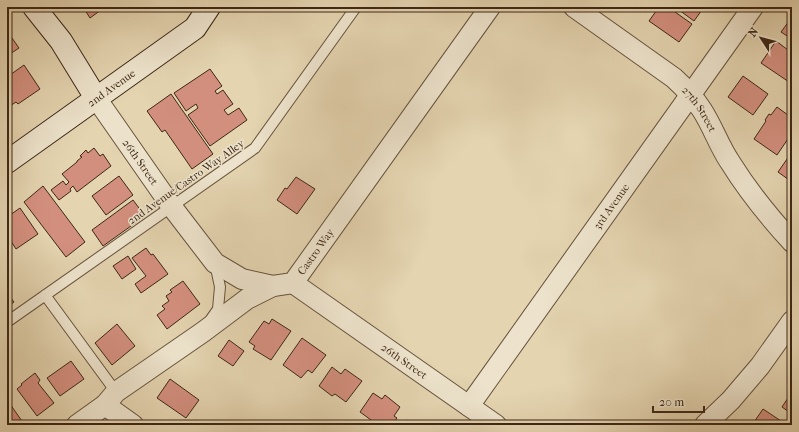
<svg xmlns="http://www.w3.org/2000/svg" width="799" height="432" font-family="'IM FELL French Canon',serif">
<rect width="100%" height="100%" fill="#e4d4b0"/>
<filter id="stains"><feTurbulence type="fractalNoise" baseFrequency=".005" numOctaves="4"/><feColorMatrix values="0 0 0 0 .2 0 0 0 0 .09 0 0 0 0 .02 0 0 0 .5 -.17"/></filter>
<radialGradient id="worn" r=".72"><stop offset=".6" stop-color="#630" stop-opacity="0"/><stop offset="1" stop-color="#630" stop-opacity=".3"/></radialGradient>
<!-- building -->
<path fill="#d38f7e" stroke="#3d2716" d="M 83,7 L 105,7 L 90,18 Z
M 609,7 L 619,7 L 615,12 Z
M 659,7 L 668,7 L 692,24 L 679,42 L 649,21 Z
M 675,7 L 704,7 L 694,21 Z
M 792,17 L 792,39 L 781,32 Z
M 7,31 L 19,48 L 7,56 Z
M 776,41 L 792,53 L 792,84 L 761,63 Z
M 24,65 L 40,89 L 18,104 L 16,102 L 7,108 L 7,77 Z
M 210,69 L 222,86 L 215,91 L 217,94 L 223,90 L 233,104 L 224,110 L 228,115 L 239,108 L 247,120 L 210,146 L 188,115 L 198,108 L 196,104 L 186,111 L 174,93 Z
M 743,76 L 768,94 L 753,115 L 728,97 Z
M 171,94 L 213,154 L 192,169 L 165,130 L 162,132 L 147,111 Z
M 777,107 L 792,118 L 792,133 L 777,155 L 754,139 L 766,121 L 765,120 L 769,114 L 771,115 Z
M 94,148 L 100,156 L 103,154 L 111,166 L 77,192 L 73,186 L 70,189 L 71,191 L 59,200 L 51,190 L 63,181 L 66,185 L 69,182 L 62,174 L 77,162 L 77,161 L 82,157 L 80,156 L 86,150 L 88,153 Z
M 792,152 L 792,182 L 778,172 Z
M 119,176 L 133,195 L 106,215 L 92,196 Z
M 296,177 L 315,189 L 297,214 L 277,200 L 285,188 L 287,189 Z
M 43,186 L 85,242 L 66,257 L 24,202 Z
M 133,200 L 145,216 L 103,246 L 92,230 Z
M 20,208 L 38,234 L 16,249 L 7,235 L 7,221 L 12,218 L 10,215 Z
M 146,248 L 151,255 L 153,254 L 168,274 L 141,293 L 135,284 L 146,276 L 132,258 Z
M 128,256 L 136,269 L 122,279 L 113,266 Z
M 183,281 L 200,304 L 167,329 L 157,315 L 165,309 L 162,306 L 169,301 L 166,296 L 172,292 L 170,290 Z
M 7,293 L 14,302 L 7,307 Z
M 272,319 L 291,331 L 271,360 L 253,349 L 255,346 L 249,342 L 264,321 L 269,324 Z
M 117,324 L 135,346 L 112,365 L 95,343 Z
M 302,338 L 326,355 L 312,373 L 308,370 L 301,378 L 283,365 Z
M 229,340 L 244,351 L 233,366 L 218,356 Z
M 71,361 L 84,379 L 60,396 L 47,378 Z
M 332,367 L 341,374 L 345,369 L 362,381 L 346,402 L 335,394 L 332,396 L 319,386 Z
M 35,373 L 40,380 L 38,383 L 54,403 L 37,416 L 17,389 L 22,385 L 21,384 Z
M 170,379 L 199,400 L 186,418 L 157,398 Z
M 792,392 L 792,414 L 782,407 Z
M 373,393 L 382,399 L 385,395 L 400,407 L 394,416 L 397,418 L 392,425 L 378,425 L 360,412 Z
M 10,404 L 24,424 L 22,425 L 7,425 L 7,411 L 9,410 L 7,406 Z
M 763,409 L 787,425 L 752,425 Z
M 407,420 L 414,425 L 403,425 Z"/>
<g fill="none" stroke-linecap="round" stroke-linejoin="round">
<!-- lane casing -->
<g stroke="#67523c" stroke-width="12">
<path id="lane" d="M 45,295 L 116,392
M 211,319 L 218,309 L 220,287 L 215,263
M 7,322 L 255,148 L 356,7"/>
</g>
<!-- street casing -->
<g stroke="#67523c" stroke-width="22">
<g id="street">
<path id="s1" d="M 574,7 L 674,78 C 685,88 694,98 702,110 C 713,127 719,146 730,162 C 748,191 769,217 792,242"/>
<path id="s2" d="M 96,98 L 172,207 L 215,263 L 242,279 L 273,286"/>
<path id="s3" d="M 293,283 L 496,425"/>
<path d="M 105,405 L 133,425"/>
<path id="s4" d="M 469,406 L 753,7"/>
<path id="s5" d="M 77,425 L 105,405 L 116,392 L 203,332 L 247,299 L 273,286 L 293,283 L 490,7"/>
<path d="M 705,425 L 731,400 L 760,366 L 792,321"/>
</g>
</g>
<!-- secondary casing -->
<g stroke="#3d2716" stroke-width="24">
<g id="secondary">
<path d="M 34,7 L 61,41 L 96,98"/>
<path id="s6" d="M 7,162 L 195,28 L 209,7"/>
</g>
</g>
<!-- lane -->
<use href="#lane" stroke="#ede3cc" stroke-width="10"/>
<!-- street -->
<use href="#street" stroke="#ede3cc" stroke-width="20"/>
<!-- secondary -->
<use href="#secondary" stroke="#ede3cc" stroke-width="22"/>
</g>
<g text-anchor="middle" dominant-baseline="central" stroke-width="3" stroke-linejoin="round" paint-order="stroke">
<!-- street labels -->
<g font-size="11" fill="#3d2716" stroke="#ede3cc">
<text stroke="none"><textPath href="#s6" startOffset="128">2nd Avenue</textPath></text>
<text stroke="none"><textPath href="#s1" startOffset="163">27th Street</textPath></text>
<text stroke="none"><textPath href="#s2" startOffset="78">26th Street</textPath></text>
<text transform="translate(186 182) rotate(-35)">2nd Avenue/Castro Way Alley</text>
<text stroke="none"><textPath href="#s4" startOffset="245">3rd Avenue</textPath></text>
<text stroke="none"><textPath href="#s5" startOffset="300">Castro Way</textPath></text>
<text stroke="none"><textPath href="#s3" startOffset="136">26th Street</textPath></text>
</g>
</g>
<!-- margin -->
<rect width="799" height="432" fill="none" stroke="#e4d4b0" stroke-width="24"/>
<rect x="8" y="8" width="783" height="416" fill="none" stroke="#3d2716" stroke-width="2"/>
<rect x="12" y="12" width="775" height="408" fill="none" stroke="#3d2716"/>
<!-- north arrow -->
<g transform="translate(761 38) rotate(306)" stroke="#ede3cc" stroke-width="3" paint-order="stroke">
<path d="M0-3L7 15L0 10L-7 15Z" fill="#3d2716"/>
<text y="-6" font-size="11" font-weight="bold" text-anchor="middle" fill="#3d2716">N</text>
</g>
<!-- scale -->
<path d="M653 406v6h51v-6" fill="none" stroke="#3d2716" stroke-width="2"/>
<text x="659" y="406" font-size="12" fill="#3d2716" stroke="#ede3cc" stroke-width="3" paint-order="stroke">20 m</text>
<rect width="100%" height="100%" filter="url(#stains)"/>
<rect width="100%" height="100%" fill="url(#worn)"/>
</svg>
